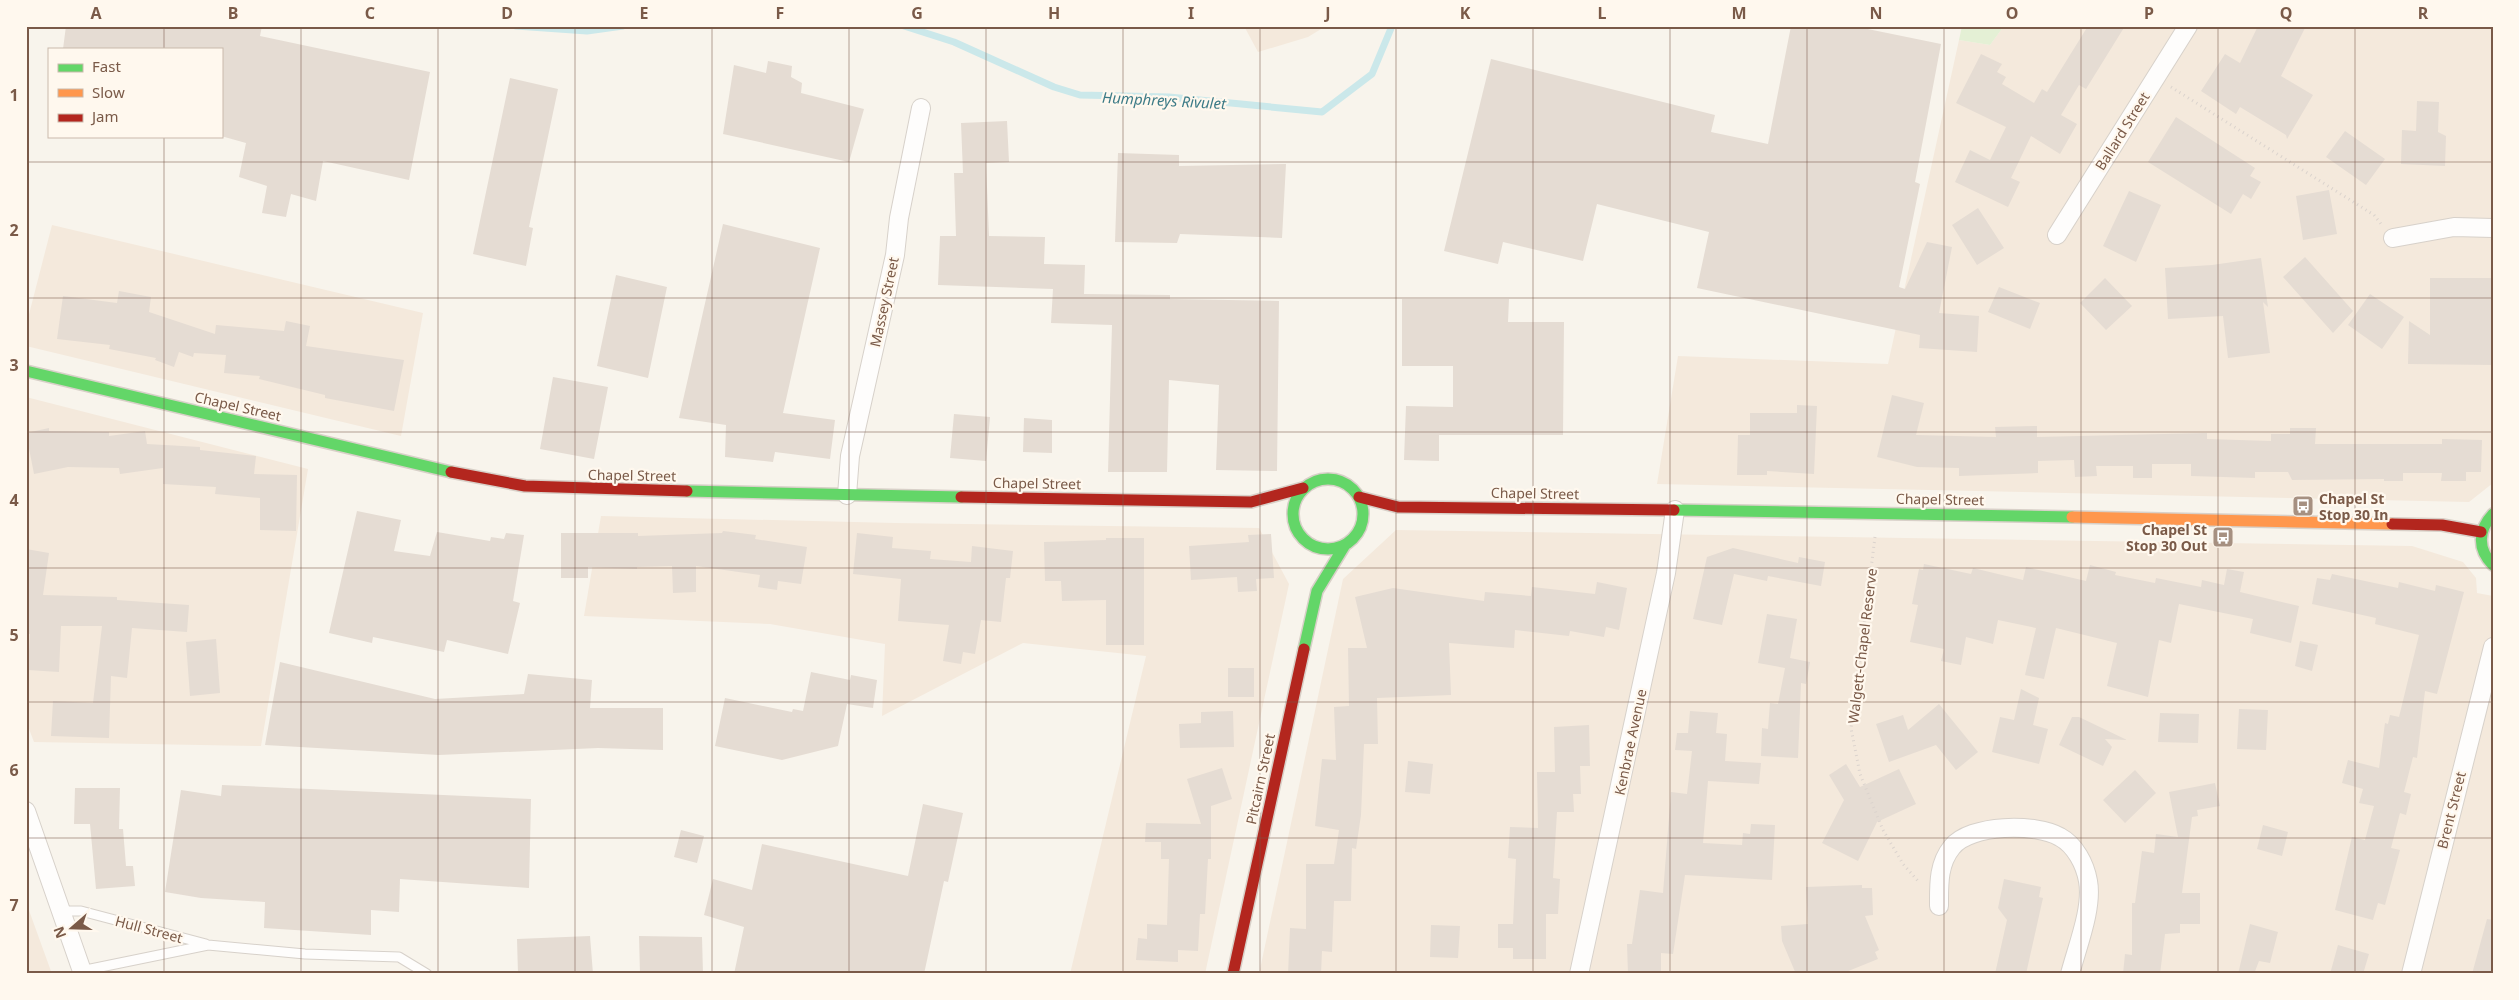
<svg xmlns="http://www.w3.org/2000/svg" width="2519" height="1000" font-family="'Noto Sans',sans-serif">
<rect width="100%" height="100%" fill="#f8f4ec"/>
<!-- residential -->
<path fill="#f4e9dc" d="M 1244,26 L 1326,26 L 1308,37 L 1258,52 Z
M 2004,26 L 2493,26 L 2493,483 L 2469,502 L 1657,484 L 1678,356 L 1888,364 L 1959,40 L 1990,45 Z
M 52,225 L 423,313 L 401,436 L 26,346 L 26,326 Z
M 26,397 L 308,469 L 261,746 L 34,742 L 26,721 Z
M 601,516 L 895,523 L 1259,528 L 1289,584 L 1205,974 L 1070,974 L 1146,656 L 1023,643 L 882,716 L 885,644 L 770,624 L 584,616 Z
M 1396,530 L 2412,546 L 2463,562 L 2476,578 L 2477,593 L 2493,596 L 2493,974 L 1259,974 L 1343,579 Z
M 26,902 L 52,974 L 26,974 Z"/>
<!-- green -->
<path fill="#e4f0d5" d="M 1962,26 L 2004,26 L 1990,45 L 1959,40 Z"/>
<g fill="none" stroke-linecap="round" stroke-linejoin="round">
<!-- stream -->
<path stroke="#cbe8ea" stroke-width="7" d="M 516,26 L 587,31 L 623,26
M 904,26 L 954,42 L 1054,87 L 1080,95 L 1169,97 L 1322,112 L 1372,74 L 1392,26"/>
</g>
<!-- building -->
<path fill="#e5dcd3" d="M 66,26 L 262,26 L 260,36 L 430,72 L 409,180 L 323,161 L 316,201 L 291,194 L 286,217 L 262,213 L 267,186 L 239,177 L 246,143 L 221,136 L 221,49 L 63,49 Z
M 1791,26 L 1853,26 L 1941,44 L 1915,182 L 1920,184 L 1899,287 L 1905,289 L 1927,242 L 1952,247 L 1939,313 L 1979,316 L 1977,352 L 1919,348 L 1920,335 L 1697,288 L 1709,232 L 1597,204 L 1583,261 L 1503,242 L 1498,264 L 1444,251 L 1491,59 L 1715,115 L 1711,132 L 1768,144 Z
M 2088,26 L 2125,26 L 2086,89 L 2079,85 L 2061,115 L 2077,124 L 2060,154 L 2031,136 L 2011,178 L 2020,182 L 2008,207 L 1955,182 L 1970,150 L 1990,160 L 2006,127 L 1956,103 L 1981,54 L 2002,64 L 1997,72 L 2006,77 L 2002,84 L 2034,103 L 2042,89 L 2047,92 Z
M 2258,26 L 2306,26 L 2281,76 L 2313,95 L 2287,139 L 2286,135 L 2240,107 L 2236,114 L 2201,91 L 2225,54 L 2240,63 Z
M 768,61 L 792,66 L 791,77 L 802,83 L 801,93 L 864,109 L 849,162 L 723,134 L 734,65 L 766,73 Z
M 510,78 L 558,89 L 529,227 L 533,228 L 526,266 L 473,254 Z
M 2417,101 L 2439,102 L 2438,132 L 2446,136 L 2445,166 L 2401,164 L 2402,130 L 2416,131 Z
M 2176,117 L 2255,168 L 2250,176 L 2261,182 L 2251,199 L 2243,194 L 2231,214 L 2148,162 Z
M 1007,121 L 1009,162 L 986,163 L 989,236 L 1045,237 L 1044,264 L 1085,265 L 1084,294 L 1170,295 L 1170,299 L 1279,301 L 1277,471 L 1216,470 L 1219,385 L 1169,380 L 1167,472 L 1108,472 L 1112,325 L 1051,323 L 1053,289 L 938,285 L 940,236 L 956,236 L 954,173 L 963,173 L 961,123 Z
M 2345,131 L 2385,159 L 2366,185 L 2326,157 Z
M 1118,153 L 1179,155 L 1179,166 L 1286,164 L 1282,238 L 1180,234 L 1177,243 L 1115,242 Z
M 2329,190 L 2337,234 L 2303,240 L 2296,196 Z
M 2129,191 L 2161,205 L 2136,262 L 2103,246 Z
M 1978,208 L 2004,248 L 1977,265 L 1952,225 Z
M 723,224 L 820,248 L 783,413 L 835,420 L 830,459 L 775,452 L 773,462 L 725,457 L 726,425 L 679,418 Z
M 2305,257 L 2353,311 L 2333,333 L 2283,277 Z
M 2261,258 L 2268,307 L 2263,302 L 2270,353 L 2228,358 L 2223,316 L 2168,319 L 2165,268 L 2212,265 Z
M 616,275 L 667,287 L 648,378 L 597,366 Z
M 2105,278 L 2132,306 L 2106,330 L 2080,303 Z
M 2430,278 L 2493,278 L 2493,365 L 2408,364 L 2409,321 L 2430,335 Z
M 1999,287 L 2040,303 L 2030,329 L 1988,312 Z
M 119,291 L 151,297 L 149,312 L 215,334 L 216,325 L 284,331 L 286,321 L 310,326 L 306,346 L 404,360 L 394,411 L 325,398 L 325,395 L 259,379 L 260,376 L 224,373 L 226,355 L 194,353 L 193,357 L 179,352 L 174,367 L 155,360 L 156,358 L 109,349 L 110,345 L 57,339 L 63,296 L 117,303 Z
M 2370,294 L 2404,317 L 2382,349 L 2348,325 Z
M 1402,299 L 1509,299 L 1508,322 L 1564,322 L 1563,435 L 1439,435 L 1439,461 L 1404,460 L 1406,406 L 1453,407 L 1453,366 L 1402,366 Z
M 553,377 L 608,387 L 594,459 L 540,449 Z
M 1892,395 L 1924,403 L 1916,435 L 1996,437 L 1995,427 L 2037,426 L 2037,437 L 2207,433 L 2207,439 L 2271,441 L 2271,434 L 2290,434 L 2290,428 L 2316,428 L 2315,444 L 2442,444 L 2442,439 L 2482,440 L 2481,472 L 2466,472 L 2466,481 L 2441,481 L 2442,473 L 2403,473 L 2403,481 L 2384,481 L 2384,479 L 2292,480 L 2288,472 L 2255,472 L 2255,478 L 2191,476 L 2191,464 L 2152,464 L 2152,478 L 2133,478 L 2133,466 L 2096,466 L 2097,476 L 2075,477 L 2074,460 L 2038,461 L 2038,473 L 1959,476 L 1959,468 L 1917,467 L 1877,457 Z
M 1797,405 L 1817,406 L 1814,474 L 1767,471 L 1767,475 L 1737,475 L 1738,435 L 1750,435 L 1750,413 L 1797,413 Z
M 954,414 L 990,417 L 986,461 L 950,458 Z
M 1024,418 L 1052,420 L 1052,453 L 1023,452 Z
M 49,428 L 49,431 L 109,432 L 109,436 L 145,431 L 147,444 L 200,447 L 200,450 L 256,456 L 254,474 L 297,475 L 296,531 L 260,530 L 260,498 L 215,494 L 216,487 L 163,484 L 163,468 L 120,474 L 119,468 L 68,467 L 34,474 L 26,433 Z
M 357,511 L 401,520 L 394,551 L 430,556 L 437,532 L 490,541 L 491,537 L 504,539 L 506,533 L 524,535 L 513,601 L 520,603 L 508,654 L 447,640 L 444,652 L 373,637 L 372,643 L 329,633 Z
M 723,531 L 756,535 L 755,539 L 807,547 L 801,584 L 778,581 L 777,590 L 758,587 L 760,575 L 696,566 L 696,592 L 673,593 L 672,566 L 637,567 L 637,569 L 588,567 L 588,578 L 561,578 L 561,533 L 638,533 L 638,536 L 722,533 Z
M 857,533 L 893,537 L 892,548 L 931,551 L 930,559 L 971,562 L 972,546 L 1013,551 L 1010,578 L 1006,578 L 1001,622 L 981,620 L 975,654 L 963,652 L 961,664 L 943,661 L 949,625 L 898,621 L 901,579 L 853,574 Z
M 1271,534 L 1274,578 L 1256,579 L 1257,591 L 1238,592 L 1237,577 L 1191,580 L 1189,546 L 1249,542 L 1248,535 Z
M 1106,538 L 1144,538 L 1144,645 L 1106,645 L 1106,600 L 1062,601 L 1061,581 L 1045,581 L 1044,542 L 1106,540 Z
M 1733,548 L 1798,563 L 1799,557 L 1825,562 L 1821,586 L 1768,576 L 1767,581 L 1734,574 L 1722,625 L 1693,619 L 1707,557 Z
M 26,549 L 49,553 L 43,595 L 117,597 L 117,600 L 189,605 L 187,632 L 132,628 L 127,678 L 111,676 L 109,738 L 51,736 L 53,701 L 93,703 L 102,626 L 61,626 L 59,672 L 28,670 L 30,634 L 26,634 Z
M 1924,564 L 1971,574 L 1973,568 L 2023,580 L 2026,567 L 2086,581 L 2090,565 L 2116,572 L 2115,575 L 2155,583 L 2156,578 L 2201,587 L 2202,580 L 2224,585 L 2227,569 L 2244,572 L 2240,592 L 2299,606 L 2291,643 L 2250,633 L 2253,619 L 2179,604 L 2171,643 L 2159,640 L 2148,697 L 2107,686 L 2117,643 L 2056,628 L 2044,679 L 2025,675 L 2036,628 L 1998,620 L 1993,644 L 1966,637 L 1961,665 L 1941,661 L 1944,649 L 1910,642 L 1918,605 L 1912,604 L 1919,569 L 1923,570 Z
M 2332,574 L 2398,588 L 2399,582 L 2435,591 L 2436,585 L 2464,592 L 2437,694 L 2425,691 L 2417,758 L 2413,757 L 2404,792 L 2411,794 L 2406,815 L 2400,813 L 2391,848 L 2400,850 L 2385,905 L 2378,903 L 2373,920 L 2335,910 L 2352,837 L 2365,840 L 2374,806 L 2359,803 L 2363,789 L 2342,783 L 2348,760 L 2379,768 L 2385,723 L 2388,724 L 2390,715 L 2399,717 L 2419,635 L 2375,624 L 2376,618 L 2312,604 L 2317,578 L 2330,580 Z
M 1597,582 L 1627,588 L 1619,630 L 1606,627 L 1604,637 L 1570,631 L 1569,636 L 1515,630 L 1514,648 L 1449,643 L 1451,695 L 1377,698 L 1378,744 L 1364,744 L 1361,815 L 1356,849 L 1352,848 L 1351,901 L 1334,901 L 1332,952 L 1322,951 L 1321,974 L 1288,974 L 1290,928 L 1306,929 L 1306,864 L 1334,864 L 1339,830 L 1315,826 L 1322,759 L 1336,760 L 1334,707 L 1349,706 L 1348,648 L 1367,648 L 1355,597 L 1393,588 L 1484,601 L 1485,592 L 1531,596 L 1532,587 L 1595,594 Z
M 1767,614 L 1797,619 L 1790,658 L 1810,662 L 1806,684 L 1801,683 L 1798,758 L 1761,756 L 1762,728 L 1768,729 L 1770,703 L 1778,704 L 1785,668 L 1758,663 Z
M 216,639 L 220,693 L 190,696 L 186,642 Z
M 2300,641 L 2318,645 L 2312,671 L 2295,666 Z
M 280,662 L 435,699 L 524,694 L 528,674 L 592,680 L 590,708 L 663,708 L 663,750 L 598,748 L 439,755 L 265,745 Z
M 1228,668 L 1254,668 L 1254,697 L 1228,697 Z
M 811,672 L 850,680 L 851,675 L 877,680 L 873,708 L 847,704 L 838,746 L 782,760 L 715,746 L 725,698 L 792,712 L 793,709 L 803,711 Z
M 2021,689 L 2039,698 L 2033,725 L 2048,729 L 2039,764 L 1992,752 L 2000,717 L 2014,720 Z
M 1939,704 L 1978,752 L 1956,770 L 1936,745 L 1889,762 L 1876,724 L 1903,715 L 1908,730 Z
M 2239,709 L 2268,710 L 2266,750 L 2237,749 Z
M 1233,711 L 1234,747 L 1180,748 L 1179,724 L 1201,723 L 1201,712 Z
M 1690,711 L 1718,713 L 1716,733 L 1727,734 L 1725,761 L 1761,763 L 1759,784 L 1708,781 L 1703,843 L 1742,845 L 1743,833 L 1750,834 L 1751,824 L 1775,825 L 1772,880 L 1685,875 L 1673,954 L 1661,953 L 1661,974 L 1628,974 L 1627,944 L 1632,944 L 1640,890 L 1663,893 L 1671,792 L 1687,794 L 1692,751 L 1675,750 L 1677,733 L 1688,733 Z
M 2160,713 L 2199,714 L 2198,743 L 2158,742 Z
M 2072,717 L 2079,717 L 2127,740 L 2105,739 L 2112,747 L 2103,766 L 2059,745 Z
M 1589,725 L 1590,766 L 1580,766 L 1581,794 L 1573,794 L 1574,812 L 1557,812 L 1553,878 L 1560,879 L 1558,914 L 1546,914 L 1546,959 L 1513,959 L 1513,948 L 1498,948 L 1498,924 L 1513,924 L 1516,859 L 1508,858 L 1510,827 L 1538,828 L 1537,772 L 1555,772 L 1554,727 Z
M 1408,761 L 1433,764 L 1430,794 L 1405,792 Z
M 1846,764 L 1860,787 L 1899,769 L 1916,804 L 1877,822 L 1858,861 L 1822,843 L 1844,800 L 1829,775 Z
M 1222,768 L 1232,799 L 1211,806 L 1211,859 L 1208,859 L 1205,914 L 1200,914 L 1198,951 L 1178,950 L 1178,962 L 1136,960 L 1138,938 L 1147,939 L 1147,924 L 1167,925 L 1169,859 L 1161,859 L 1161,842 L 1145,842 L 1146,823 L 1201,824 L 1187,779 Z
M 2135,770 L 2156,793 L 2125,823 L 2103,800 Z
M 2215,783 L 2220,806 L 2197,810 L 2198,816 L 2192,817 L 2182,893 L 2200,893 L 2200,924 L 2180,924 L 2180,933 L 2165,934 L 2160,974 L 2123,974 L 2125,954 L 2132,955 L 2132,903 L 2135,903 L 2142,851 L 2154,853 L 2156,834 L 2178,837 L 2169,792 Z
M 222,785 L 531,799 L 529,888 L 400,879 L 399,912 L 371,910 L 371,935 L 264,928 L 265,902 L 201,898 L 165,892 L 181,790 L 221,796 Z
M 75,788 L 120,788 L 119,829 L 123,829 L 126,866 L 133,866 L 135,886 L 96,889 L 90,824 L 74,824 Z
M 923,804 L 963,813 L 948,882 L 944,881 L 924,974 L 734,974 L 744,927 L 704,915 L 713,879 L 752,890 L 762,844 L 908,876 Z
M 2263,825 L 2288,832 L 2282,856 L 2257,849 Z
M 681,830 L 704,836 L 697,863 L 674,857 Z
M 2004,879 L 2041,887 L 2039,897 L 2043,898 L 2026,974 L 1995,974 L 2007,920 L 1998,908 Z
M 1862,885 L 1862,888 L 1872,888 L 1873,915 L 1865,916 L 1879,950 L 1875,952 L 1878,959 L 1841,974 L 1796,974 L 1782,941 L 1781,926 L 1808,924 L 1806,887 Z
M 2487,919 L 2493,920 L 2493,974 L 2472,974 Z
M 2250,924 L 2278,932 L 2270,963 L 2259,961 L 2254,974 L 2238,974 Z
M 1431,925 L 1460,926 L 1458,958 L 1430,957 Z
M 590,936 L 593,974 L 518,974 L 517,939 Z
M 639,936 L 702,937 L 703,974 L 640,974 Z
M 2338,945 L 2369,954 L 2363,974 L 2330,974 Z"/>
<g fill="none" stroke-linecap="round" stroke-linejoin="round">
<!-- lane casing -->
<g stroke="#d7d1ca" stroke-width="11">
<path id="lane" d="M 61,911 L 81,911 L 206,944
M 81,971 L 208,945 L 305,954 L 399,957 L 427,974"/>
</g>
<!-- street casing -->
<g stroke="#d7d1ca" stroke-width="20">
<path id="street" d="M 2057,235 L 2188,26
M 2393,238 L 2454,227 L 2493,228
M 847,495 L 850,456 L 895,255 L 899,218 L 921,108
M 26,811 L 83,974
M 1939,906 C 1939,885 1938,864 1952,847 C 1970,824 2036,823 2060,837 C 2075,845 2085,864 2088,881 C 2093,908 2077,947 2070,974
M 1579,974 L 1666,573 L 1675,510
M 2411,974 L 2493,647"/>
</g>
<!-- fast casing -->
<g stroke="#d8d0c8" stroke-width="14">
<path id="fast" d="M 26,371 L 451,472
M1293 514a35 35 0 1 1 70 0a35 35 0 1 1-70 0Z
M 687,491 L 961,497
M 1674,510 L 2072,517
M 2493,514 C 2478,530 2477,549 2493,565
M 1304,649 L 1317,591 L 1345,545"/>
</g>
<!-- slow casing -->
<g stroke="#d8d0c8" stroke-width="14">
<path id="slow" d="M 2072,517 L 2392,524"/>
</g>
<!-- jam casing -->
<g stroke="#d8d0c8" stroke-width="14">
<path id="jam" d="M 451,472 L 525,486 L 687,491
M 961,497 L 1251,502 L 1303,488
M 1359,497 L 1398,507 L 1674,510
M 2392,524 L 2442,525 L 2481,532
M 1233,974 L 1304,649"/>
</g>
<!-- path -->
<path stroke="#dbd3cd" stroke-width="3" stroke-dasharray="1 4" stroke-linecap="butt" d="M 2171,87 L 2374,215 L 2381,224
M 1875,537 L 1851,728 L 1860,774 L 1883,830 L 1903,864 L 1919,882"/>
<!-- lane -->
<use href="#lane" stroke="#fefdfc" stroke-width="9"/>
<!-- street -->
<use href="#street" stroke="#fefdfc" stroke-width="18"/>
<!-- fast -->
<use href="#fast" stroke="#63d668" stroke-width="11"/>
<!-- slow -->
<use href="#slow" stroke="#ff974d" stroke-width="11"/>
<!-- jam -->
<use href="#jam" stroke="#b3261e" stroke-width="11"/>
</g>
<!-- grid -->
<path fill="none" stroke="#7a5a48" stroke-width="1" stroke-opacity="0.55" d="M 164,26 L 164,49M 301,26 L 301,974M 438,26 L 438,974M 575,26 L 575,974M 712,26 L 712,974M 849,26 L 849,974M 986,26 L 986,974M 1123,26 L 1123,974M 1260,26 L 1260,974M 1396,26 L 1396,974M 1533,26 L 1533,974M 1670,26 L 1670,974M 1807,26 L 1807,974M 1944,26 L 1944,974M 2081,26 L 2081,974M 2218,26 L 2218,974M 2355,26 L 2355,974M 164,136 L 164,974M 26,162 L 2493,162M 26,298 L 2493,298M 26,432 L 2493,432M 26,568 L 2493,568M 26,702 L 2493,702M 26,838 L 2493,838"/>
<!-- icons -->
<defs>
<g id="bus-square" transform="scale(1.125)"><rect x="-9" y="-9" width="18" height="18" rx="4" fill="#a69081" stroke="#fff8ee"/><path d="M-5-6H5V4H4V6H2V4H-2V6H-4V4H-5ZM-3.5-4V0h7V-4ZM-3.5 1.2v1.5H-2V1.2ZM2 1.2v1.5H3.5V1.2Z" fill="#fff"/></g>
</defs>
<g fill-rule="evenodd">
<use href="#bus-square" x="2303" y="506"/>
<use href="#bus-square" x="2223" y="537"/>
</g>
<g text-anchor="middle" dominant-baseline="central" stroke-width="4.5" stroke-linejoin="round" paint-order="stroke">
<!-- street labels -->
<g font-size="14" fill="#7a5a48" stroke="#fff8ee">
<text transform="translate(2122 131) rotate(-58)">Ballard Street</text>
<text transform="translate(884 302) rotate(-78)">Massey Street</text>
<text transform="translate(238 406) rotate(13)">Chapel Street</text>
<text transform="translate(632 475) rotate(1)">Chapel Street</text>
<text transform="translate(1037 483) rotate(1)">Chapel Street</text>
<text transform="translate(1535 493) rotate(1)">Chapel Street</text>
<text transform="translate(1940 499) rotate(1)">Chapel Street</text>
<text transform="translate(1862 646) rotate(-83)">Walgett-Chapel Reserve</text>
<text transform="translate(1630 742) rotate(-78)">Kenbrae Avenue</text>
<text transform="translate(1260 779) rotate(-78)">Pitcairn Street</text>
<text transform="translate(2451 810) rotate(-76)">Brent Street</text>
<text transform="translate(149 929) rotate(15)">Hull Street</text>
</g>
<!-- poi labels -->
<g font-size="14" font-weight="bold" fill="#7a5a48" stroke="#fff8ee" text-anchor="start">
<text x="2319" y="498">Chapel St<tspan x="2319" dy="16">Stop 30 In</tspan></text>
<text x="2207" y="529" text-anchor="end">Chapel St<tspan x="2207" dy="16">Stop 30 Out</tspan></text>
</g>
<!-- water labels -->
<g font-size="15" font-style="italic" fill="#3d7b87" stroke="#fff8ee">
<text transform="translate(1164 100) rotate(3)">Humphreys Rivulet</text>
</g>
</g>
<!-- border -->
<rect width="2519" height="1000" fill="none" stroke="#fff8ee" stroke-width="55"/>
<!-- legend -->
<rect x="48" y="48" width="175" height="90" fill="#fff8ee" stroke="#cab9ac"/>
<rect x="58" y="64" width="25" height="8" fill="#63d668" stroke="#cab9ac"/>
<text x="92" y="72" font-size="15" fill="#7a5a48">Fast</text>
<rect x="58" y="89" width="25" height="8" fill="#ff974d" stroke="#cab9ac"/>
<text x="92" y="98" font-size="15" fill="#7a5a48">Slow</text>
<rect x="58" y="114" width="25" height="8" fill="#b3261e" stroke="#cab9ac"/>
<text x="92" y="122" font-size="15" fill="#7a5a48">Jam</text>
<!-- north arrow -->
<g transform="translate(72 928) rotate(250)" stroke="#fff8ee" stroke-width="4" paint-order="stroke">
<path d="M0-4L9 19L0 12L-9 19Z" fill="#7a5a48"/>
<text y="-8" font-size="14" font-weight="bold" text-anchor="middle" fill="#7a5a48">N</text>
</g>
<rect x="28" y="28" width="2464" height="944" fill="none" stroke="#7a5a48" stroke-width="2"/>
<g font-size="16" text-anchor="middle" font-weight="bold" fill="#7a5a48">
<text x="96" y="19">A</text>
<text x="233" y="19">B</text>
<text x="370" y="19">C</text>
<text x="507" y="19">D</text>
<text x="644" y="19">E</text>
<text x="780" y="19">F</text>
<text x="917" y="19">G</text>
<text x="1054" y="19">H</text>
<text x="1191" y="19">I</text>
<text x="1328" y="19">J</text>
<text x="1465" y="19">K</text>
<text x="1602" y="19">L</text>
<text x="1739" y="19">M</text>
<text x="1876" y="19">N</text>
<text x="2012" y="19">O</text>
<text x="2149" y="19">P</text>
<text x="2286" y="19">Q</text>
<text x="2423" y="19">R</text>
<text x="14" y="101">1</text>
<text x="14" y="236">2</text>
<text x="14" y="371">3</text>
<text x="14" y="506">4</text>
<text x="14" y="641">5</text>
<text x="14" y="776">6</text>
<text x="14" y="911">7</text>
</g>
</svg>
